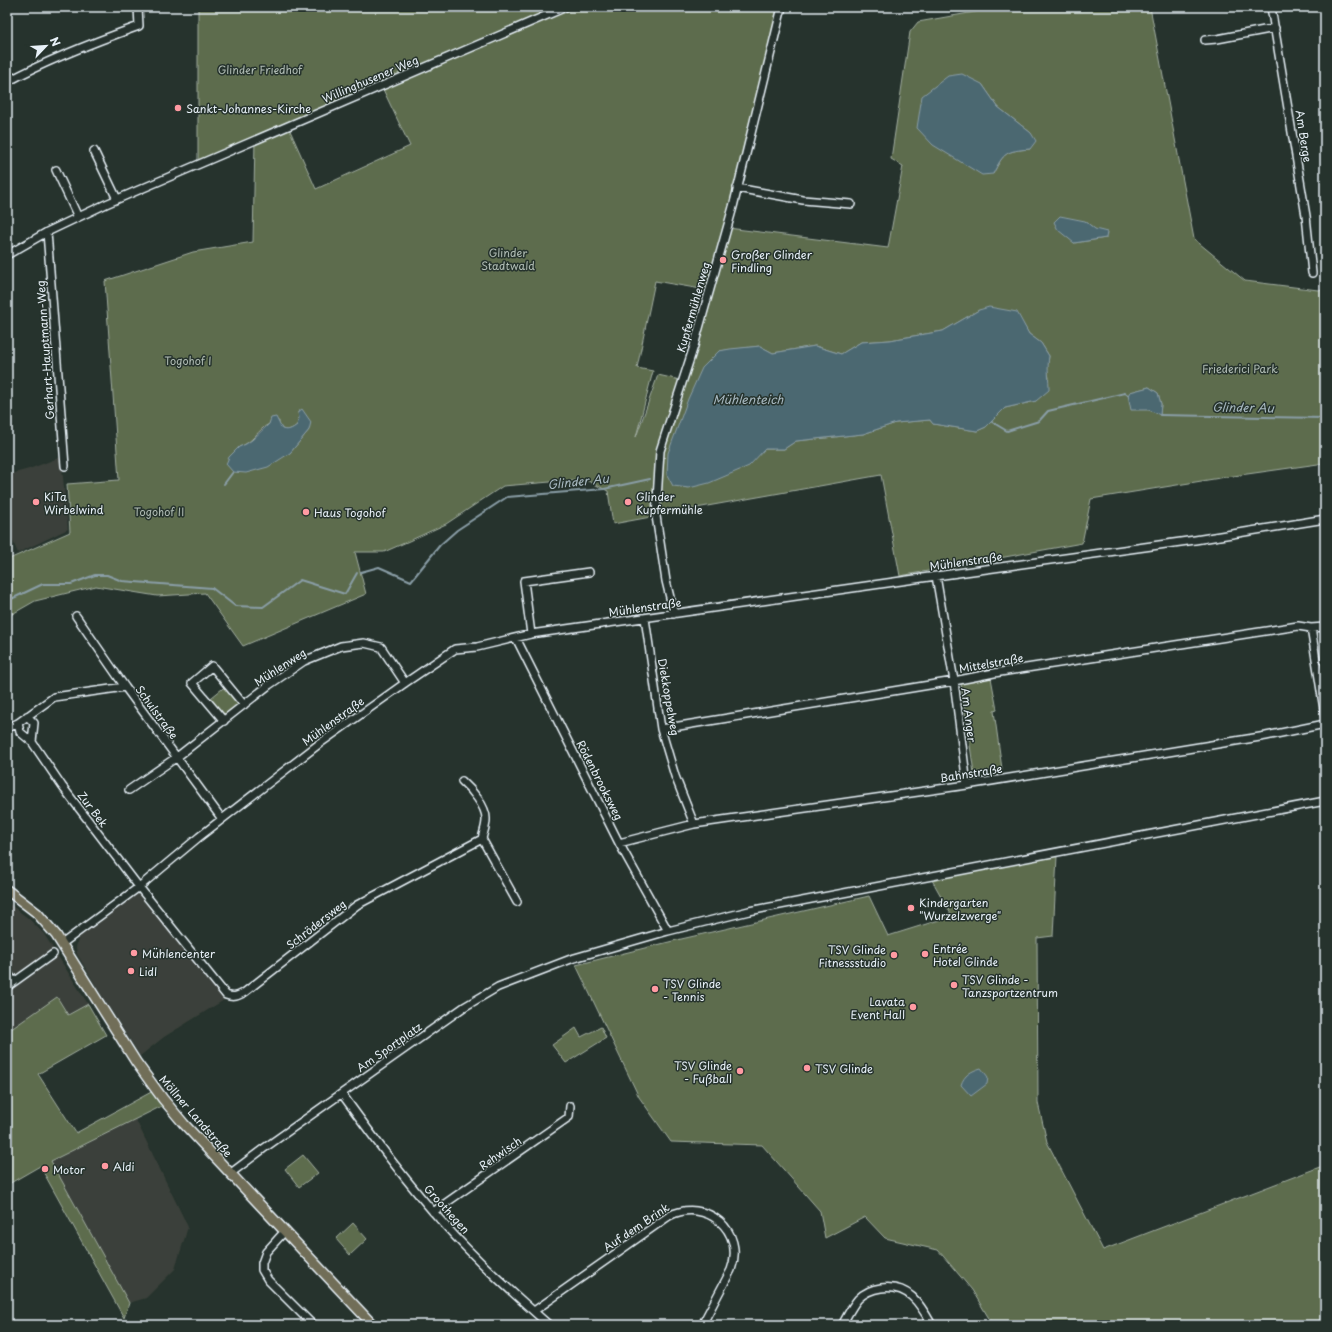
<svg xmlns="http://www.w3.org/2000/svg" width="1332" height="1332" font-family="'Playpen Sans',sans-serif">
<rect width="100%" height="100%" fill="#26332d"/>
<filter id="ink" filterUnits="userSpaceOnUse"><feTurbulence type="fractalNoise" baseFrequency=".025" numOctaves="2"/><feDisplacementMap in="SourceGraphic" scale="8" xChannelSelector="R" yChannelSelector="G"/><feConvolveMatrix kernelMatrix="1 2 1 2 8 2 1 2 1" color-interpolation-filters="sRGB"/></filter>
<g filter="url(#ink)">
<!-- built -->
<path fill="#3b413a" d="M 61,457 L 68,529 L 18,553 L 7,528 L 7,475 L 29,469 Z
M 139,893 L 224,1000 L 164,1037 L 140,1056 L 102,996 L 77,954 L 76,947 L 79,937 Z
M 7,902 L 29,919 L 44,934 L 88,1004 L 68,1015 L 57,997 L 7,1032 Z
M 135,1118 L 188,1227 L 175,1269 L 146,1298 L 129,1303 L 51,1161 Z"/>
<!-- green -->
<path fill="#5d6c4d" stroke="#a2aea2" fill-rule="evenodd" d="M 198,7 L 778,7 L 725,227 L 707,290 L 655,281 L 637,368 L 653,371 L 636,437 L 658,375 L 680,380 L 660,451 L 656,516 L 613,524 L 608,491 L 588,481 L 562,481 L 503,486 L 446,524 L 409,541 L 384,552 L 355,552 L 366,594 L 243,646 L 205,593 L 157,596 L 96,586 L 35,601 L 7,617 L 7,560 L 70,532 L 67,484 L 119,480 L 105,281 L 193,252 L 253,242 L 255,140 L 288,126 L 316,189 L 410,146 L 380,83 L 333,102 L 283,126 L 198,163 ZM 298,412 L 309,430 L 290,453 L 239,447 C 254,442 257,430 269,424 C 272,422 276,422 279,421 L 279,424 L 282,429 C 288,431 292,429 297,425 L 299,418 Z
M 1003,7 L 1150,7 L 1194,239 L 1245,281 L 1318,290 L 1325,289 L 1325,463 L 1226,477 L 1091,499 L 1082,543 L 900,576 L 881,475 L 657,515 L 662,451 L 728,228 L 888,248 L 903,166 L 891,159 L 910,32 L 918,22 ZM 982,84 L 998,107 L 1031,133 L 1030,149 C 1006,151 1004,152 993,174 ZM 1085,221 L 1106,238 L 1074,243 ZM 979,310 L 1023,324 L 1029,334 L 1041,343 L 1049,356 L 1047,368 L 1049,378 L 1036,401 L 1005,408 L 986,427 L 977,431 L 933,424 L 930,420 L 896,423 L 863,434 L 796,441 L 784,449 L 765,449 L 713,358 L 719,351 L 760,346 L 773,353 L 815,346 L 841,354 L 861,342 L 890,340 L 943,331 ZM 1149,387 L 1158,393 L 1161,404 L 1160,414 L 1149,410 L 1128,395 L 1131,392 Z
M 991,678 L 997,710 L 994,711 L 1002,769 L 974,773 L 961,683 Z
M 227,685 L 244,705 L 224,721 L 207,701 Z
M 1057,856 L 1053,936 L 1037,938 L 1038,1103 L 1047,1142 L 1103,1250 L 1325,1165 L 1325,1325 L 993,1325 L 972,1290 L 938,1250 L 885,1238 L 865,1217 L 825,1238 L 820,1211 L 762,1145 L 671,1142 L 639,1097 L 576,965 L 677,940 L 869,896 L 888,936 L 952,916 L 932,880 Z
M 57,997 L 68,1015 L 88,1004 L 106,1035 L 38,1074 L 76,1133 L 155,1090 L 166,1104 L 51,1161 L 129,1303 L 124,1318 L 40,1166 L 7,1185 L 7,1032 Z
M 601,1027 L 606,1038 L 566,1063 L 552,1045 L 576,1028 L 581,1037 Z
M 303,1155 L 318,1173 L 299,1187 L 285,1169 Z
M 353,1223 L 367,1239 L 350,1255 L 336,1239 Z"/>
<!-- water -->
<path fill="#4b6771" stroke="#8a9ea7" d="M 962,74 L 982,84 L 998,107 L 1031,133 L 1036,141 L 1030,149 C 1006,151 1004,152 993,174 L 982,175 L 933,145 L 917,128 L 922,96 L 948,76 Z
M 1060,216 L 1085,221 L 1095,229 L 1107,232 L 1106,238 L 1074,243 L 1058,230 L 1054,222 Z
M 989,307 L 1017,312 L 1029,334 L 1041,343 L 1049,356 C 1047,369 1049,378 1049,390 L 1036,401 L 1005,408 L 986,427 L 977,431 L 933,424 L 930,420 L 896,423 L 863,434 L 796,441 L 784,449 L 765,449 L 749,466 L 709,483 L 689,488 L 673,486 L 667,475 L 668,453 L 688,399 L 702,368 L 719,351 L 730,349 L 760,346 L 773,353 L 815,346 L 841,354 L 861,342 L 890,340 L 943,331 L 979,310 Z
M 1149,387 L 1158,393 L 1161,404 L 1160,415 L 1149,410 L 1131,410 L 1128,395 L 1130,392 Z
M 302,409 L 311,422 L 309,430 L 290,453 L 268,467 L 246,473 L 233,472 L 226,464 L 229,457 L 239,447 L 246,444 L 252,440 L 269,424 L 271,418 L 276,417 L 282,429 C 288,431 292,429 297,425 L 299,418 L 298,412 Z
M 981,1068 L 988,1077 L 987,1084 L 971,1096 L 961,1085 C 964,1075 971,1071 981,1068 Z"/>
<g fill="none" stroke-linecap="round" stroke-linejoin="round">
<!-- stream -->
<path stroke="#8a9ea7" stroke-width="2" d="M 1160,415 L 1325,418
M 992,422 L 1007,431 L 1039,421 L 1048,411 L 1125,393 L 1128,395
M 224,484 L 233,472
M 361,572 L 379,567 L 411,581 L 440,545 L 457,530 L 507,497 L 604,489 L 650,479
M 7,601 L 43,584 L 71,584 L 95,575 L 107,575 L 122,581 L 212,588 L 235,606 L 263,607 L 300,580 L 345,594 L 357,573"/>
<!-- minor casing -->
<g stroke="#e8f1f8" stroke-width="10">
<path id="minor" d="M 1271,7 L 1306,216 L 1312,273
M 1205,40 L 1217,39 L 1275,28
M 7,82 C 49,59 94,42 139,26 L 138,7
M 94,151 L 117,199
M 56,170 L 78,217
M 737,188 L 803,200 L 851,204
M 47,232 L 65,466
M 7,255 L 47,232 L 106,204 L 566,7
M 936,576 L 954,681 L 967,785
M 674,614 L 666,581 L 656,516 L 660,451 L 694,346 L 733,207 L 782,7
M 76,616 L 125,687 L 222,819
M 645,618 L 661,729 L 675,776 L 694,824
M 1311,628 L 1325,716
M 531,634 L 524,581 L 589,572
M 516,638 L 619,843 L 668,931
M 27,716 L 34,723 L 32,742 L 62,786 L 139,887 L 226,995 C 234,998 238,996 245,992 L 357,905 L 482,839 L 517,902
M 224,721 L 192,683 L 212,666 L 244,705
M 18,723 L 20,732 L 32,742
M 7,728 L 18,723 L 54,697 L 125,687
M 661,729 L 954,681 L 994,673 L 1298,626 L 1311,628 L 1325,627
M 462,781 C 471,789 487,807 486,820 C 486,827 483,833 482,839
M 129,790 L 177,757 L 269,685 L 304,661 L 341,646 L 364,643 L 381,647 L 405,683
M 619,843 L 694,824 L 967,785 L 1266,736 L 1325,724
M 63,943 L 139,887 L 199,837 L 319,744 L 405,683 L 455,649 L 477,647 L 531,634 L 936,576 L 1195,540 L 1325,519
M 7,972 L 14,982
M 7,987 L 53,954
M 342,1094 C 374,1138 407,1183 444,1224 C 476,1260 513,1293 549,1325
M 231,1173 L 263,1149 L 464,1007 L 498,987 L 571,959 L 668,931 L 749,911 L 1325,801
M 433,1212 L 569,1117 L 570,1106
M 285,1231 L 266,1252 L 262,1263 L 262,1270 L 268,1280 L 313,1325
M 534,1311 L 669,1216 C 706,1197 746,1231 731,1270 L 702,1325
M 842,1325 C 847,1316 852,1306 858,1299 C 864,1293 873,1289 881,1288 C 909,1284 920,1304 932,1325"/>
</g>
<!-- major casing -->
<g stroke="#e8f1f8" stroke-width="12">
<path id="major" d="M 7,890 L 37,913 L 56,935 L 136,1062 L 163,1099 L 184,1124 L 373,1325"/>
</g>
<!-- minor -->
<use href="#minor" stroke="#26332d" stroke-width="7"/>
<!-- major -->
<use href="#major" stroke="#716e59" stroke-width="9"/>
</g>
</g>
<!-- markers -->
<g fill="#ff9aa2" stroke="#26332d" stroke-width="1.5">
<circle cx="178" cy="108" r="4"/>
<circle cx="723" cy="260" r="4"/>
<circle cx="36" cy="502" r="4"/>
<circle cx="628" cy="502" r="4"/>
<circle cx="306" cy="512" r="4"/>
<circle cx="911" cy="908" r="4"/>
<circle cx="134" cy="953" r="4"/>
<circle cx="925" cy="954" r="4"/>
<circle cx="894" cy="955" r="4"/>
<circle cx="131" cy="971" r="4"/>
<circle cx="954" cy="985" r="4"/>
<circle cx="655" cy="989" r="4"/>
<circle cx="913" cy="1007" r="4"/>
<circle cx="807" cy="1068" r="4"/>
<circle cx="740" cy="1071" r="4"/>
<circle cx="105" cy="1166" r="4"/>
<circle cx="45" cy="1169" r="4"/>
</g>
<g text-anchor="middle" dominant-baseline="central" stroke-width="3" stroke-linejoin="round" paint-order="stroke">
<!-- park labels -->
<g font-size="11" fill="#b0bcb4" stroke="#26332d">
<text x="260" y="69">Glinder Friedhof</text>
<text x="508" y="252">Glinder<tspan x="508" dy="13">Stadtwald</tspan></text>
<text x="188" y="360">Togohof I</text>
<text x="1240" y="368">Friederici Park</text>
<text x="159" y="511">Togohof II</text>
</g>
<!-- street labels -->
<g font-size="11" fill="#e8f1f8" stroke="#26332d">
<text transform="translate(370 79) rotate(-23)">Willinghusener Weg</text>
<text transform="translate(1304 136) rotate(81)">Am Berge</text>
<text transform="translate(693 307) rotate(-74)">Kupfermühlenweg</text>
<text transform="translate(45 350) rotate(-94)">Gerhart-Hauptmann-Weg</text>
<text transform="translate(966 561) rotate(-8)">Mühlenstraße</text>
<text transform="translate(645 607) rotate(-8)">Mühlenstraße</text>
<text transform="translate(991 663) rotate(-10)">Mittelstraße</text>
<text transform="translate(280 667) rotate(-33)">Mühlenweg</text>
<text transform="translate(669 697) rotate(80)">Diekkoppelweg</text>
<text transform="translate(157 712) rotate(54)">Schulstraße</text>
<text transform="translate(969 715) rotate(83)">Am Anger</text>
<text transform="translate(333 721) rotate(-36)">Mühlenstraße</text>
<text transform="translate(971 773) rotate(-9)">Bahnstraße</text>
<text transform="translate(600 780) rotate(63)">Rödenbrooksweg</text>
<text transform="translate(93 809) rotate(53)">Zur Bek</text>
<text transform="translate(316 924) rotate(-38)">Schrödersweg</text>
<text transform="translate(389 1047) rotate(-35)">Am Sportplatz</text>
<text transform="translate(196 1116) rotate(49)">Möllner Landstraße</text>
<text transform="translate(500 1153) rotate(-35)">Rehwisch</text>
<text transform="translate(447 1209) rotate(48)">Groothegen</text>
<text transform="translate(636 1227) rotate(-34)">Auf dem Brink</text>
</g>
<!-- poi labels -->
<g font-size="11" fill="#e8f1f8" stroke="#26332d" text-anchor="start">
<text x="186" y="108">Sankt-Johannes-Kirche</text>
<text x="731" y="254">Großer Glinder<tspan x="731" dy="13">Findling</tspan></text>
<text x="44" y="496">KiTa<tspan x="44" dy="13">Wirbelwind</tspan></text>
<text x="636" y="496">Glinder<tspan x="636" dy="13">Kupfermühle</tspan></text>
<text x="314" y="512">Haus Togohof</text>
<text x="919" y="902">Kindergarten<tspan x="919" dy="13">"Wurzelzwerge"</tspan></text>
<text x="933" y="948">Entrée<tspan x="933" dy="13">Hotel Glinde</tspan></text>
<text x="886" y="949" text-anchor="end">TSV Glinde<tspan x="886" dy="13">Fitnessstudio</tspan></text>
<text x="142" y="953">Mühlencenter</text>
<text x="139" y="971">Lidl</text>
<text x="962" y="979">TSV Glinde -<tspan x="962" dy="13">Tanzsportzentrum</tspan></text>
<text x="663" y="983">TSV Glinde<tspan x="663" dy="13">- Tennis</tspan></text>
<text x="905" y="1001" text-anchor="end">Lavata<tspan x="905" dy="13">Event Hall</tspan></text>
<text x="732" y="1065" text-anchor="end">TSV Glinde<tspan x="732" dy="13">- Fußball</tspan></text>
<text x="815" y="1068">TSV Glinde</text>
<text x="113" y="1166">Aldi</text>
<text x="53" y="1169">Motor</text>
</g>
<!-- water labels -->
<g font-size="12" font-style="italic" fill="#a9bac2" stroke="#26332d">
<text x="748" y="399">Mühlenteich</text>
<text transform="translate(1243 407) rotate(1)">Glinder Au</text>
<text transform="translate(578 481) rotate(-6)">Glinder Au</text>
</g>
</g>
<!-- margin -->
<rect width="1332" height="1332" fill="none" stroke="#26332d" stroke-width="24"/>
<rect x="12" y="12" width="1308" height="1308" fill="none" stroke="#e8f1f8" stroke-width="1.5" filter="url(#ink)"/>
<!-- north arrow -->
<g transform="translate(46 46) rotate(65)" stroke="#26332d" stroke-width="3" paint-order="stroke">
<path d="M0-3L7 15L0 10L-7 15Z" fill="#e8f1f8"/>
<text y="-6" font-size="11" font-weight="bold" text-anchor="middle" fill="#e8f1f8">N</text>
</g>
</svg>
